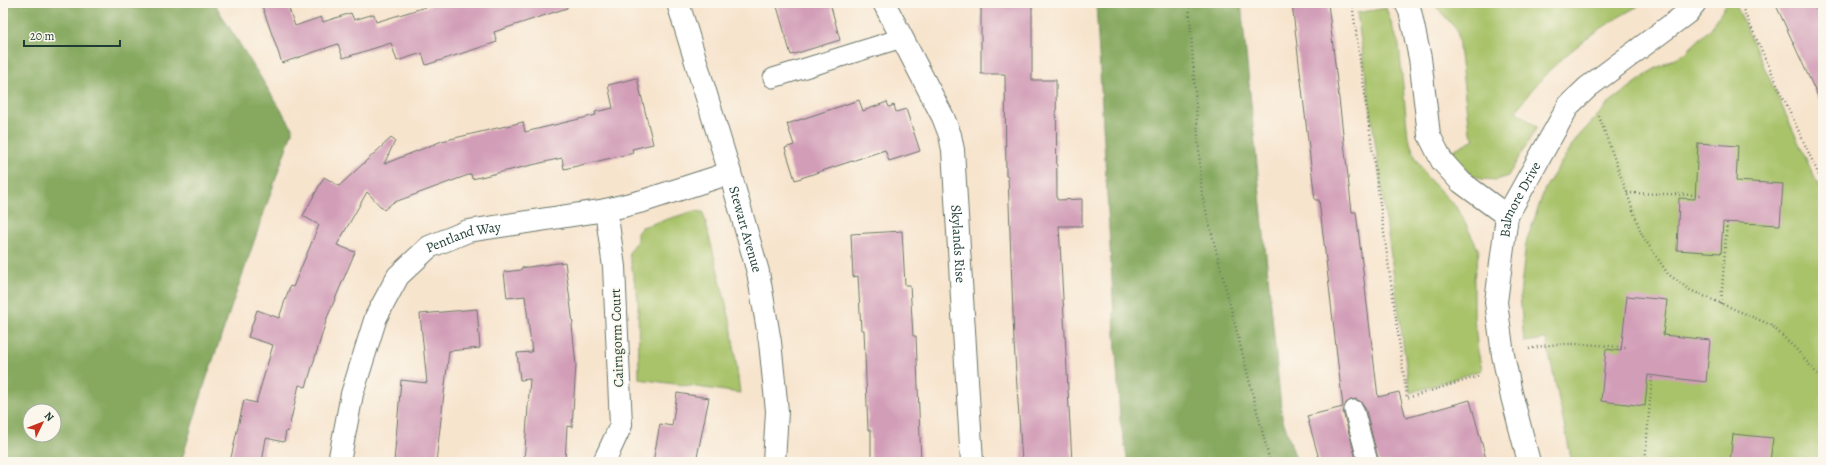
<svg xmlns="http://www.w3.org/2000/svg" width="1826" height="465" font-family="Alegreya,serif">
<rect width="100%" height="100%" fill="#fbf7ec"/>
<filter id="ink" filterUnits="userSpaceOnUse"><feTurbulence type="fractalNoise" baseFrequency=".025" numOctaves="2"/><feDisplacementMap in="SourceGraphic" scale="8" xChannelSelector="R" yChannelSelector="G"/><feConvolveMatrix kernelMatrix="1 2 1 2 8 2 1 2 1" color-interpolation-filters="sRGB"/></filter>
<filter id="wash" filterUnits="userSpaceOnUse"><feTurbulence type="fractalNoise" baseFrequency=".012" numOctaves="4" result="noise"/><feDisplacementMap in="SourceGraphic" scale="16" xChannelSelector="R" yChannelSelector="G"/><feGaussianBlur stdDeviation="0.9" result="paint"/><feColorMatrix in="noise" values="0 0 0 0 0 0 0 0 0 0 0 0 0 0 0 0 0 1.4 0 .05"/><feComposite in="paint" operator="in"/></filter>
<g filter="url(#wash)">
<rect width="100%" height="100%" fill="#f7e4cd"/>
<!-- green -->
<path fill="#a9c36a" stroke="#64804f" d="M 1433,3 L 1645,3 C 1610,19 1561,55 1537,84 C 1529,92 1523,102 1516,111 L 1537,127 L 1508,176 L 1497,180 L 1482,179 L 1472,175 L 1457,162 L 1451,151 L 1474,139 L 1469,130 L 1457,30 Z
M 1727,3 L 1735,3 L 1823,196 L 1823,462 L 1572,462 L 1546,339 L 1524,342 L 1520,295 L 1526,243 L 1545,188 L 1577,138 L 1610,102 L 1653,70 L 1685,53 L 1712,27 Z
M 1386,8 L 1399,45 L 1408,137 L 1416,159 L 1427,177 L 1458,209 L 1479,251 L 1474,278 L 1474,318 L 1478,351 L 1482,370 L 1410,393 L 1357,13 Z
M 694,211 L 703,212 L 731,324 L 740,393 L 639,379 L 638,299 L 629,253 L 637,241 L 637,233 L 642,227 Z"/>
<!-- forest -->
<path fill="#86a95e" stroke="#527349" fill-rule="evenodd" d="M 3,3 L 214,3 L 293,129 L 206,380 L 181,462 L 3,462 ZM 30,411 L 54,411 L 54,435 L 30,435 Z
M 1096,3 L 1241,3 L 1282,417 L 1297,462 L 1128,462 L 1120,420 Z"/>
<g id="blocks">
<!-- building -->
<path fill="#d29db7" d="M 261,3 L 287,3 L 295,26 L 321,17 L 323,22 L 351,13 L 354,20 L 374,14 L 376,22 L 439,3 L 566,3 L 567,8 L 494,32 L 497,42 L 426,65 L 422,53 L 397,61 L 391,43 L 343,58 L 338,44 L 282,63 Z
M 776,3 L 830,3 L 840,40 L 791,55 Z
M 981,3 L 1032,3 L 1032,80 L 1056,80 L 1057,200 L 1082,199 L 1082,226 L 1059,226 L 1072,462 L 1022,462 L 1014,342 L 1008,176 L 1006,176 L 1005,74 L 981,74 Z
M 1292,3 L 1328,3 L 1352,212 L 1356,212 L 1378,397 L 1399,392 L 1406,418 L 1470,400 L 1487,462 L 1379,462 L 1365,407 L 1361,402 L 1356,399 L 1351,400 L 1346,403 L 1343,412 L 1357,462 L 1320,462 L 1307,416 L 1343,407 L 1319,200 L 1315,200 Z
M 1775,3 L 1813,3 L 1823,24 L 1823,108 Z
M 637,78 L 653,144 L 632,149 L 633,153 L 564,169 L 562,158 L 472,179 L 471,174 L 392,203 L 384,210 L 367,192 L 337,245 L 355,252 L 327,318 L 306,387 L 299,385 L 288,432 L 286,431 L 284,442 L 266,438 L 262,462 L 230,462 L 244,400 L 256,403 L 273,345 L 248,337 L 257,310 L 279,318 L 290,286 L 293,287 L 319,225 L 303,216 L 324,177 L 339,186 L 391,138 L 395,141 L 384,164 L 442,141 L 523,122 L 525,132 L 596,115 L 595,112 L 613,108 L 608,85 Z
M 859,100 L 863,111 L 887,102 L 889,107 L 894,105 L 896,112 L 906,109 L 920,151 L 889,161 L 885,150 L 795,180 L 785,148 L 794,145 L 787,124 Z
M 1698,143 L 1738,146 L 1736,181 L 1783,184 L 1780,225 L 1723,222 L 1721,253 L 1677,250 L 1679,198 L 1695,199 Z
M 902,231 L 905,285 L 910,285 L 913,336 L 916,336 L 921,462 L 871,462 L 871,430 L 868,430 L 864,330 L 861,330 L 858,276 L 853,277 L 851,234 Z
M 565,262 L 573,324 L 572,325 L 576,365 L 572,427 L 567,426 L 565,462 L 524,462 L 530,379 L 520,380 L 517,353 L 532,352 L 525,296 L 507,298 L 504,272 L 521,270 L 521,268 Z
M 1627,296 L 1667,300 L 1663,335 L 1710,340 L 1706,382 L 1648,375 L 1645,406 L 1601,401 L 1606,349 L 1621,351 Z
M 477,309 L 480,348 L 449,351 L 436,462 L 394,462 L 401,380 L 427,383 L 420,314 Z
M 677,393 L 709,398 L 696,462 L 653,462 L 660,424 L 672,426 Z
M 1733,434 L 1773,438 L 1770,462 L 1730,462 Z"/>
</g>
</g>
<g filter="url(#ink)">
<use href="#blocks" fill-opacity="0" stroke="#6b776a" stroke-width="1"/>
<g fill="none" stroke-linecap="round" stroke-linejoin="round">
<!-- service casing -->
<g stroke="#6b776a" stroke-width="21">
<path id="service" d="M 773,78 L 902,38
M 1354,410 L 1368,462"/>
</g>
<!-- minor casing -->
<g stroke="#6b776a" stroke-width="24">
<g id="minor">
<path id="s1" d="M 884,3 L 943,117 L 950,135 L 953,150 L 972,462"/>
<path d="M 1406,3 L 1410,11 L 1420,58 L 1429,135 L 1442,161 L 1461,182 L 1507,216"/>
<path id="s2" d="M 339,462 L 352,394 L 376,317 L 398,276 L 429,247 L 468,231 L 606,210 L 643,201 L 730,173"/>
<path d="M 604,462 L 621,425 L 614,267 L 606,210"/>
<path id="s3" d="M 1529,462 L 1511,393 L 1503,355 L 1496,302 L 1507,216 L 1569,105 L 1588,87 L 1687,13 L 1695,3"/>
</g>
</g>
<!-- tertiary casing -->
<g stroke="#6b776a" stroke-width="24">
<g id="tertiary">
<path id="s4" d="M 678,3 L 730,173 L 758,272 L 770,342 L 777,411 L 774,462"/>
</g>
</g>
<!-- path -->
<path stroke="#6b776a" stroke-width="2.5" stroke-dasharray="1 3" stroke-linecap="butt" d="M 1189,3 L 1202,195 L 1270,462
M 1352,3 L 1407,398 L 1480,376
M 1740,3 L 1823,184
M 1599,116 L 1642,235 L 1668,274 L 1690,290 L 1771,325 L 1796,349 L 1823,381
M 1627,193 L 1700,195
M 1721,304 L 1727,222
M 1529,349 C 1558,341 1596,344 1626,348
M 1645,462 L 1652,376"/>
<!-- service -->
<use href="#service" stroke="#fff" stroke-width="19"/>
<!-- minor -->
<use href="#minor" stroke="#fff" stroke-width="22"/>
<!-- tertiary -->
<use href="#tertiary" stroke="#fff" stroke-width="22"/>
</g>
</g>
<g text-anchor="middle" dominant-baseline="central" stroke-width="3.5" stroke-linejoin="round" paint-order="stroke">
<!-- street labels -->
<g font-size="14" fill="#1f3d34" stroke="#fbf7ec">
<text stroke="none"><textPath href="#s3" startOffset="270">Balmore Drive</textPath></text>
<text stroke="none"><textPath href="#s4" startOffset="236">Stewart Avenue</textPath></text>
<text stroke="none"><textPath href="#s2" startOffset="275">Pentland Way</textPath></text>
<text stroke="none"><textPath href="#s1" startOffset="257">Skylands Rise</textPath></text>
<text transform="translate(617 338) rotate(-92)">Cairngorm Court</text>
</g>
</g>
<!-- margin -->
<rect width="1826" height="465" fill="none" stroke="#fbf7ec" stroke-width="16"/>
<!-- north arrow -->
<g transform="translate(42 423) rotate(47)"><circle r="19" fill="#fbf7ec" stroke="#a3ada2"/>
<path d="M0-3L7 15L0 10L-7 15Z" fill="#c8321e"/>
<text y="-6" font-size="11" font-weight="bold" text-anchor="middle" fill="#1f3d34">N</text>
</g>
<!-- scale -->
<path d="M24 40v6h96v-6" fill="none" stroke="#1f3d34" stroke-width="2"/>
<text x="30" y="40" font-size="12" fill="#1f3d34" stroke="#fbf7ec" stroke-width="3" paint-order="stroke">20 m</text>
</svg>
